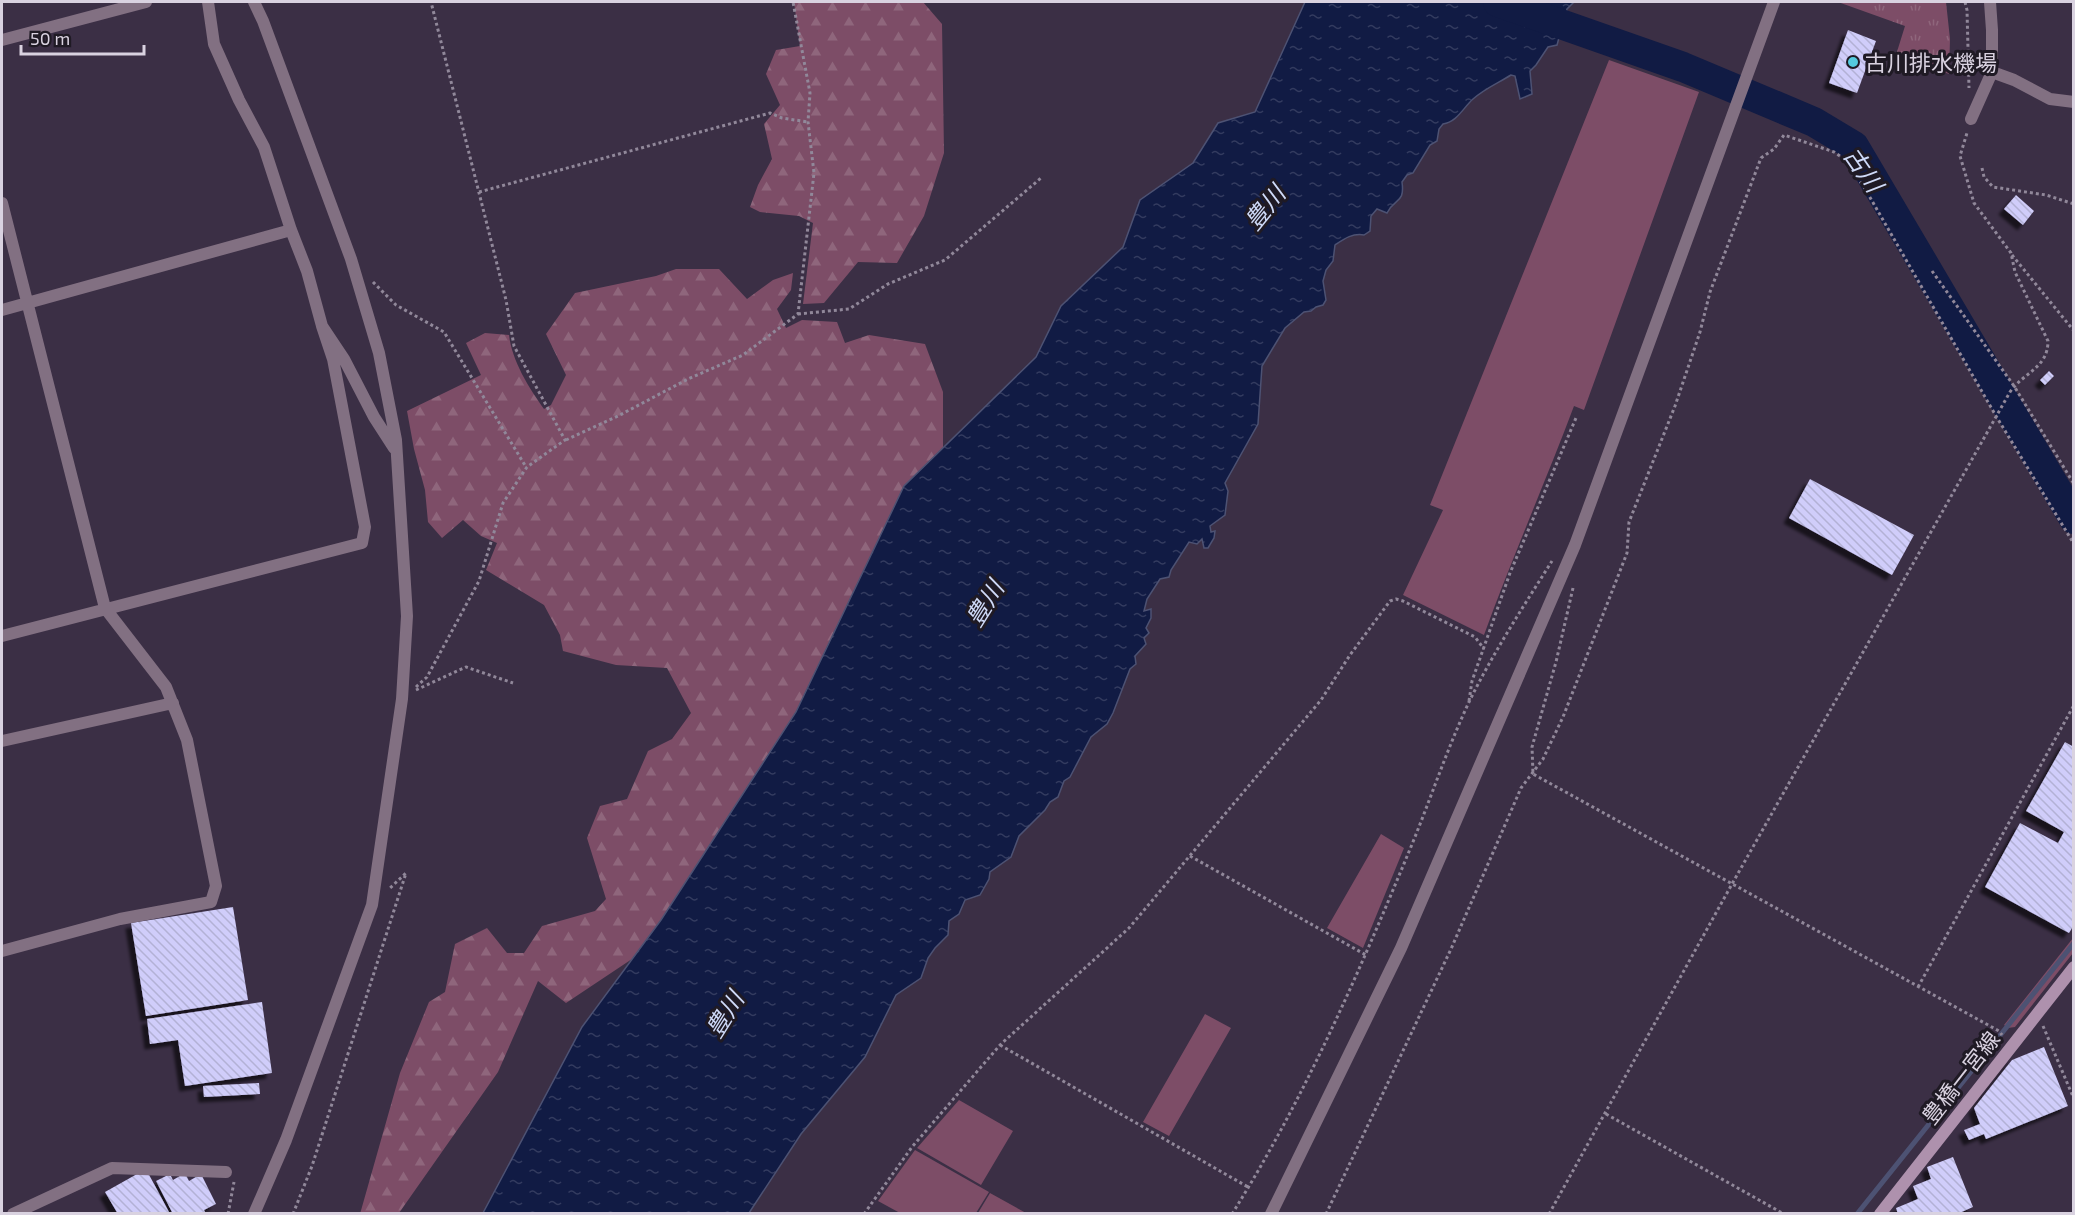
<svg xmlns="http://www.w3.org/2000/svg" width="2075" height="1215" font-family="'Exo 2','Noto Sans JP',sans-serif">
<defs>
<pattern id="forest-firs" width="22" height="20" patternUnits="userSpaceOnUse" patternTransform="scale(1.5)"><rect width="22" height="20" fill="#7d4d67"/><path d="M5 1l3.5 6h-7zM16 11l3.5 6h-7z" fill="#8f667c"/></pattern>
<pattern id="park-tufts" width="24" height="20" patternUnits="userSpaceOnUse" patternTransform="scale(1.5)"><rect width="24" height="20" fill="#7d4d67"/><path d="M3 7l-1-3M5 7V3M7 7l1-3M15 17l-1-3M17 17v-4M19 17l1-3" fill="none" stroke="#8f667c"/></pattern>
<pattern id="water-ripples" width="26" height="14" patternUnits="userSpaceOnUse" patternTransform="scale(1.5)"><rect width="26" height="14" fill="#111b44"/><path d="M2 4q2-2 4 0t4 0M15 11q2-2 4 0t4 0" fill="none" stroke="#333b5f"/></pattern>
<pattern id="building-back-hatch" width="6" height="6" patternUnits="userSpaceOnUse" patternTransform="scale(1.5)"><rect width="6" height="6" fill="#d0cdfa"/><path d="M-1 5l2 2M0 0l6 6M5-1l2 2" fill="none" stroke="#b3b1d5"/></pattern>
<filter id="shadow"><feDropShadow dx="-5.5" dy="5.5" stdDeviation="1.5" flood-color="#0009"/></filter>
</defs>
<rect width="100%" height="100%" fill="#3b2f45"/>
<!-- grass -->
<path fill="#7d4d67" d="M 1609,60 L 1699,92 L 1584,410 L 1574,406 C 1545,483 1512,558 1484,635 L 1403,595 L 1443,510 L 1430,505 Z
M 1381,834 L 1404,848 L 1363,948 L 1327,928 Z
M 2073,938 L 2073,953 L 2015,1027 L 2008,1028 L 2004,1025 Z
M 1205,1014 L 1231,1028 L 1169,1136 L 1143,1122 Z
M 959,1100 L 1013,1131 L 981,1185 L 917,1148 Z
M 915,1150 L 989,1192 L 976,1213 L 900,1213 L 878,1201 Z
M 990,1193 L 1026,1213 L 978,1213 Z"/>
<!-- forest -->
<path fill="url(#forest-firs)" d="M 794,2 L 923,2 L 942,24 L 944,153 L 924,216 L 897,263 L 858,262 L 824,303 L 803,304 L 813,223 L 799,216 L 760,212 L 750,207 L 758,185 L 772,159 L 764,124 L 780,105 L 766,74 L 776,50 L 800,46 Z
M 676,269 L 719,269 L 747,299 L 773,280 L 793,273 L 791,290 L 777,309 L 786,328 L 802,320 L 837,322 L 845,343 L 869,335 L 925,344 L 943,392 L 943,448 L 904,486 L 796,712 L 661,920 L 632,959 L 566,1003 L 538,981 L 498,1072 L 399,1213 L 360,1214 L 400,1073 L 429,1002 L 445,992 L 455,944 L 487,928 L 507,953 L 524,953 L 542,926 L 595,911 L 606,899 L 587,838 L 600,806 L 627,799 L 648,751 L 672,739 L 691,713 L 667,668 L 616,665 L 563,651 L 560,635 L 544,605 L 486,570 L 497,543 L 481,536 L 463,520 L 442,538 L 428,522 L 425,490 L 414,449 L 407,411 L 481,375 L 466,343 L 485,333 L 509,335 C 512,361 529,388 544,409 L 551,405 L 566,375 L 546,334 L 575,293 L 656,276 Z"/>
<!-- park -->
<path fill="url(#park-tufts)" d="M 1838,2 L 1946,2 L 1950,39 L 1949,74 L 1896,55 L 1905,26 Z"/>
<!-- water -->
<path fill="url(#water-ripples)" stroke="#4d5273" stroke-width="1.5" d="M 1305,2 L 1574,2 L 1567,9 L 1557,45 L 1548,47 L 1536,65 L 1530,71 L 1532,94 L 1520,99 L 1515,76 L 1511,75 C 1498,83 1484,89 1473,99 C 1463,108 1457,122 1443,124 L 1439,129 L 1437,141 L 1430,145 L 1413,173 L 1407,175 L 1402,182 C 1405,204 1395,197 1387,213 L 1377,209 L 1371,216 L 1370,231 L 1364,235 C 1352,233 1344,239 1335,245 L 1333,261 L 1326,270 L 1323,281 L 1326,300 L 1323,305 L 1316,307 L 1311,311 L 1304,312 L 1285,328 L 1262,366 L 1258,424 L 1225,483 L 1228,491 L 1225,515 L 1210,526 L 1211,532 L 1215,531 L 1214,538 L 1208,548 L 1204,548 L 1202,539 L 1197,544 L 1189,542 L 1171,570 L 1169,577 L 1160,579 L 1147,599 L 1144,611 L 1151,609 L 1151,618 L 1146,628 L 1149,633 L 1144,638 L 1146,644 L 1135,656 L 1136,664 L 1130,669 L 1113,713 L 1107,724 L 1091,737 L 1070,777 L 1064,781 L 1058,797 L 1050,802 L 1045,810 L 1019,836 L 1011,857 L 990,872 L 989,879 L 980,895 L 965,900 L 959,914 L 949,921 L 948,935 L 935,948 L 928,958 L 921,978 L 896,995 L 865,1057 L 801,1134 L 749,1213 L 483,1213 L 582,1027 L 661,920 L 796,712 L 904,486 L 1036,357 L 1061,306 L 1123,247 L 1140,200 L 1193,163 L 1218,123 L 1255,112 Z"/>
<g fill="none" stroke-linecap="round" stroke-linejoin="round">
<!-- stream -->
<path stroke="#4d5273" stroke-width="5" d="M 1857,1214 L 2074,943"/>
<!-- river -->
<path stroke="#111b44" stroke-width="30" d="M 1498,2 L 1683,67 L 1814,122 L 1854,146 L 2074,519"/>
</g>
<!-- building -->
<path fill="url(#building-back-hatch)" filter="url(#shadow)" d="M 1848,30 L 1876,41 L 1857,93 L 1829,83 Z
M 2016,195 L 2034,211 L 2023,225 L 2004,209 Z
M 2049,371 L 2054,376 L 2045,385 L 2040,380 Z
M 1810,479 L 1914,535 L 1892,575 L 1789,518 Z
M 2065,742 L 2074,747 L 2074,847 L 2072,851 L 2074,852 L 2074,925 L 2069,933 L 1985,887 L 2020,823 L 2058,843 L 2064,832 L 2026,811 Z
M 233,907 L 248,1000 L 146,1016 L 131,923 Z
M 262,1002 L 272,1073 L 185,1086 L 178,1040 L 150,1044 L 147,1019 Z
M 2044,1047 L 2068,1106 L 1986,1139 L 1984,1134 L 1969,1140 L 1964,1130 L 1980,1124 L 1974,1108 L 2012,1060 Z
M 259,1083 L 260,1094 L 204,1097 L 203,1086 Z
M 1953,1157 L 1973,1207 L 1957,1214 L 1898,1214 L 1896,1208 L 1918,1199 L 1913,1186 L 1931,1179 L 1927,1167 Z
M 146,1169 L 170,1214 L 118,1214 L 105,1192 Z
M 185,1173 L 189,1181 L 201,1174 L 216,1204 L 204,1210 L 206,1214 L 173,1214 L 156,1181 L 170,1174 L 173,1180 Z"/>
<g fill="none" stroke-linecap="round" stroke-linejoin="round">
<!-- path -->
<path stroke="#91889a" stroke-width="3" stroke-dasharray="3 3" stroke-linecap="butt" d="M 1965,2 L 1967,10 L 1969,88
M 1982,168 L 1984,177 L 1993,187 L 2046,195 L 2074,204
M 479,192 L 770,113 L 782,118 L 808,122
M 2012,255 L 2074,331
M 1932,271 L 2014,386 L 2074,484
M 373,282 L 396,305 L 444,332 L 526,467
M 798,314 L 849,309 L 888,284 L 945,260 L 1041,178
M 566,440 L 618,416 L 688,379 L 743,355 L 798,314 L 814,173 L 808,122 L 810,93 L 793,2
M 1573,588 L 1556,662 L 1532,747 L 1533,774 L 1999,1031 L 2002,1035
M 416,687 L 427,677 L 479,581 L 503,503 L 527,467 L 565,440 L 514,346 L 506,300 L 431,2
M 416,690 L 466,667 L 513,683
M 1469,701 L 1472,681 L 1510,573 L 1576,418
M 1190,856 L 1366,955
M 1918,987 L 2074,705
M 2043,1026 L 2074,1099
M 1000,1045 L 1248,1187
M 1606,1114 L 1784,1214
M 228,1214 L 234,1182
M 293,1214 L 312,1166 L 406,873 L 389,889
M 864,1214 L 912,1147 L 1000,1045 L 1129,928 L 1321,700 L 1350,655 L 1390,601 L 1396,599 L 1403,601 L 1475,637 L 1484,649
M 1232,1214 C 1303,1101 1357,977 1408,854 C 1429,804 1446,751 1469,702 C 1493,653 1523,607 1552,561
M 1326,1214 L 1451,949 L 1521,788 L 1543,759 L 1563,717 L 1627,553 L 1629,522 L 1675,406 L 1700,332 L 1710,292 L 1761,158 L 1774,149 L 1784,135 L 1834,152 L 1843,158 L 1864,187 L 1996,416 L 2074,544
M 1549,1214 L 1732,884 L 2010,392 C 2024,372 2048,368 2048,341 L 2015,272 L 2011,253 L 1974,203 L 1960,156 L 1967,133"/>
<!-- street -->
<path stroke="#827082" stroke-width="12" d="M 208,2 L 214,44 L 239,100 L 264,147 L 291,230 L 307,271 L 322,326 L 344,359 L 374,417 L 394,448
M 254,2 L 263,21 L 351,259 L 379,353 L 396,440 L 407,616 L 402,699 L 372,905 L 286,1140 L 254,1214
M 2,40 L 146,2
M 1992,72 L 2014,80 L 2050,99 L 2074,102
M 1971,119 L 1992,72 L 1992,30 L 1990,2
M 2,203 L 105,608 L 166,687 L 187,740 L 216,886 L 211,902 L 120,919 L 2,951
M 2,310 L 291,230
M 2,636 L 362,543 L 365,527 L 333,359 L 322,326
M 2,741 L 173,703
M 13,1214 L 112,1168 L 226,1172
M 1271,1214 L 1401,948 L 1575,545 L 1774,2"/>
<!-- secondary -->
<path stroke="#ae91ad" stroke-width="12" d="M 1880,1214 L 2074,967"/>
</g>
<!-- markers -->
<circle fill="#54cade" stroke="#1f1a24" stroke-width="2" cx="1853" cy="62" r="6"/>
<g text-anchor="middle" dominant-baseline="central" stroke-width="6" stroke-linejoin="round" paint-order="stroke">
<!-- poi labels -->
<g font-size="22" fill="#d9d2e0" stroke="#1f1a24" text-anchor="start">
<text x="1865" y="62">古川排水機場</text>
</g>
<!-- street labels -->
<g font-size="22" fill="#d9d2e0" stroke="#1f1a24">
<text transform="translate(1960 1077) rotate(-52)">豊橋一宮線</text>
</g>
<!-- water labels -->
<g font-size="24" font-style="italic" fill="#cfdaf8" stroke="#1f1a24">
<text transform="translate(1864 169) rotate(55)">古川</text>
<text transform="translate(1264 207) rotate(-51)">豊川</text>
<text transform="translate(984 603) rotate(-58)">豊川</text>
<text transform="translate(724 1014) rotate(-58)">豊川</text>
</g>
</g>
<!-- border -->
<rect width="2075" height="1215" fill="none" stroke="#d9d2e0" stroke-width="6"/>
<!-- scale -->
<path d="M21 45v9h123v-9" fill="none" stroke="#d9d2e0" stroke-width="3"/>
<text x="30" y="45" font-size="18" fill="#d9d2e0" stroke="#1f1a24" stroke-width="4.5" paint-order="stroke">50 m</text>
</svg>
